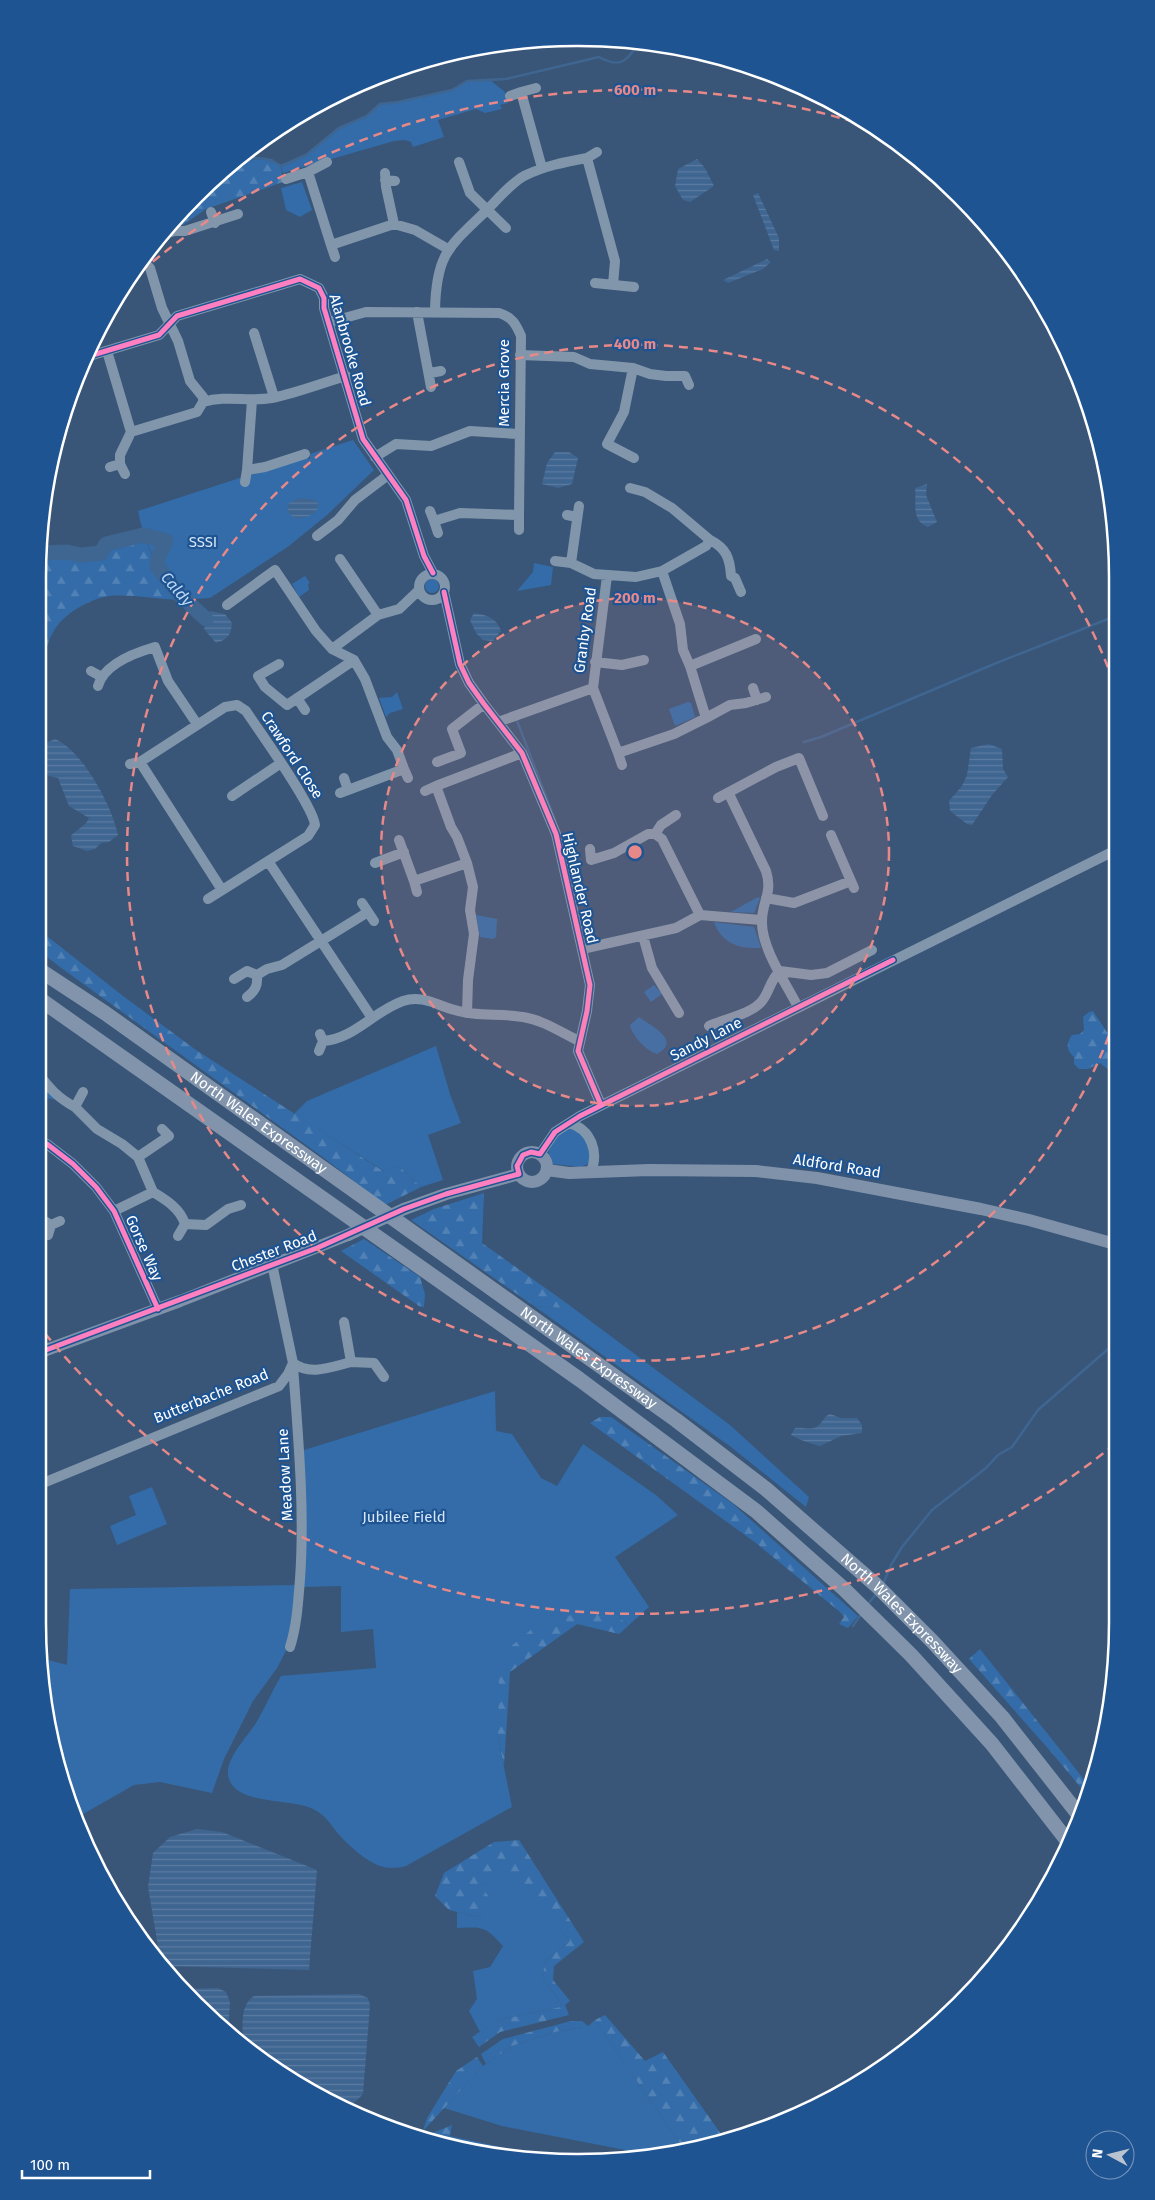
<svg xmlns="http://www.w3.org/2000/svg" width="1155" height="2200" font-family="'Fira Sans',sans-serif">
<defs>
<pattern id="forest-firs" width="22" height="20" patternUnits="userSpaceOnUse" patternTransform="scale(1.25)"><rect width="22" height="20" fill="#336ca8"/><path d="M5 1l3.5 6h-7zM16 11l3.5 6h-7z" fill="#5282b5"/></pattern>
<pattern id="water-rules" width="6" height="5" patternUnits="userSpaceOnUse" patternTransform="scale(1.25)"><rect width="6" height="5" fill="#3f6591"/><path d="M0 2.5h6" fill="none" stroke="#5c7ca2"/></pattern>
</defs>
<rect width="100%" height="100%" fill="#395678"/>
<!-- green -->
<path fill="#336ca8" d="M 490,80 L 505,92 L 508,103 L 500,105 L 502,109 L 485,113 L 476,109 L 438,120 L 444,137 L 413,147 L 411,142 L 405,140 L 394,141 L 283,173 L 281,166 L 306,155 L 339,128 L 367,116 L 380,104 L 398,102 L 452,90 L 467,81 Z
M 302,182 L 312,210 L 300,217 L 286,210 L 281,188 Z
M 353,440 L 374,470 L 327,515 L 289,546 L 210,598 L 179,600 L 182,594 C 156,563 146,551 138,511 L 302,458 L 310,459 L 310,454 Z
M 534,563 L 553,567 L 551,585 L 517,591 L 533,572 Z
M 305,576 L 310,583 L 308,584 L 309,590 L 299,597 L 292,584 Z
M425 586a7 7 0 1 1 14 0a7 7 0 1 1-14 0Z
M 397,692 L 403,709 L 390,713 L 386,717 L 379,698 L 392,697 Z
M 688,702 L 691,703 L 695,717 L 675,726 L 669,709 Z
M 758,897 L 760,898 L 754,913 L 731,912 Z
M 476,915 L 497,919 L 496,937 L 493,939 L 480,937 Z
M 714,922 L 754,927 L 761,948 C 740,949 722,944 714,922 Z
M 654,985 L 662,994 L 651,1002 L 644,992 Z
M 639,1017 C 649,1025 683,1040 657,1054 C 647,1051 632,1036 630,1025 Z
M 436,1046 L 450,1094 L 461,1123 L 428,1135 L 443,1180 L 421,1187 L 399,1166 L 384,1171 L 294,1114 L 307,1101 Z
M 38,1077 L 57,1100 L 46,1098 L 38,1109 Z
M 573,1128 L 584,1134 L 592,1158 L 590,1163 L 581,1167 L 553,1164 L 548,1154 C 551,1142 560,1130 573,1128 Z
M 565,1302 L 730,1425 L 809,1497 L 806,1507 L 731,1447 L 534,1306 L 563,1308 Z
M 495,1391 L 496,1431 L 512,1434 L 541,1478 L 557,1486 L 583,1444 L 656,1495 L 678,1515 L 615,1557 L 649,1607 L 628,1626 L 614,1611 L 509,1648 L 498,1737 L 512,1807 L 406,1866 C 402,1867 396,1868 391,1868 C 374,1868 355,1851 343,1839 C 333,1829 328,1817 315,1810 C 293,1797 233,1807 228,1775 C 226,1758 247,1737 256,1723 C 265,1708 272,1691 281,1676 L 376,1668 L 373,1629 L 341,1632 L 341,1586 L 301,1587 L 304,1450 Z
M 152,1487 L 167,1524 L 117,1545 L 110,1526 L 136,1515 L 129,1496 Z
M 296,1585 L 289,1645 L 277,1668 L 253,1701 L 224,1759 L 212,1793 L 160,1782 L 134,1785 L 76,1818 L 66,1796 L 48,1728 L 41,1658 L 67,1665 L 70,1589 Z
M 507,1872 L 570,1941 L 546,1960 L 542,1977 L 562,2004 L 560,2007 L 498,2020 L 480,2032 L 469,2011 L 477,1999 L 473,1971 L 490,1967 L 503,1946 C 485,1926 483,1927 457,1928 L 457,1912 L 483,1918 L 481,1886 Z
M 595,2020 L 685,2151 L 656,2156 L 502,2126 L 444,2108 L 483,2066 L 512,2046 L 555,2032 L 588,2026 Z
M 450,2136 L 566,2161 L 542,2161 L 448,2146 Z"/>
<!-- forest -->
<path fill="url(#forest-firs)" d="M 253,157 L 272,159 L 281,166 L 283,182 L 206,209 L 183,225 L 169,228 L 222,171 L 229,166 Z
M 143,535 L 155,562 L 179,600 C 158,599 129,594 109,596 C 96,598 84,604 73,611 C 44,631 42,660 44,693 L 38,685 L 39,553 L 67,552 L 81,555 L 100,553 L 106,544 Z
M 38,929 L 123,996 L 196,1050 L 383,1171 L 399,1166 L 421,1187 L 385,1205 L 324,1158 L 60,967 L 38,950 Z
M 1093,1011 L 1114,1043 L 1114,1070 L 1109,1070 L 1100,1063 L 1088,1069 L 1079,1069 L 1074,1064 L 1074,1057 C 1066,1050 1066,1044 1072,1035 L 1080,1034 L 1084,1030 L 1083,1017 L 1089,1012 Z
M 484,1193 L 482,1243 L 565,1302 L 563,1308 L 534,1306 L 411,1220 L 434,1209 Z
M 364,1239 L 420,1277 L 425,1294 L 424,1307 L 419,1306 L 341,1251 Z
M 600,1417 L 611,1417 L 733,1504 L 858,1616 L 848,1628 L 839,1624 L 844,1617 L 840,1612 L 756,1543 L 590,1423 Z
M 594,1607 L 614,1611 L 628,1626 L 619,1634 L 577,1624 L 510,1672 L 504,1766 L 498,1737 L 499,1675 L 509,1648 L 533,1628 Z
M 980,1649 L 1090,1787 L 1087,1795 L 1052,1753 L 969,1659 Z
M 519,1840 L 584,1942 L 554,1966 L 553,1980 L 570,2001 L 565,2005 L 569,2015 L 500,2032 L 479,2047 L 472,2037 L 498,2020 L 560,2007 L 562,2004 L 542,1977 L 546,1960 L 570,1941 L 507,1873 L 481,1886 L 492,1901 L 483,1918 L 449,1910 L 435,1896 L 444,1873 L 494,1842 Z
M 605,2015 L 645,2061 L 663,2052 L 726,2141 L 685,2151 L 595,2020 Z
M 571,2021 L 582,2021 L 588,2026 L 555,2032 L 512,2046 L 486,2064 L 481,2054 L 503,2039 Z
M 477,2057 L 483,2066 L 423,2131 L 427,2118 L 456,2071 Z
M 452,2125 L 448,2146 L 420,2138 Z"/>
<!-- water -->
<path fill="url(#water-rules)" d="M 697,159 L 705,168 L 714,186 L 690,202 L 683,200 L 675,186 L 678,169 Z
M 758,193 L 779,238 L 779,251 L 774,250 L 753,195 Z
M 767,259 L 771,262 L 763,269 L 728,283 L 723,280 Z
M 555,452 L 569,452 L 578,458 L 572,484 L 558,488 L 542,484 L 547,463 Z
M 927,484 L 926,495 L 937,522 L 928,527 C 910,520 917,503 915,488 Z
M 299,498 L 316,500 L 319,506 C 315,516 303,519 294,518 L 289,513 L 287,507 L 289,503 Z
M 210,611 L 225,614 L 232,623 C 231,635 228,639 216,643 L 204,629 Z
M 474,613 C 487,615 497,618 501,631 L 493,641 L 483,640 L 476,633 L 470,620 Z
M 55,739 C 83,751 112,806 118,835 L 109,842 L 101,843 L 95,849 L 87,851 L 73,846 L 71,836 C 77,829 85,827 89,818 L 69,806 L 58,778 L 49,776 L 38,768 L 39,746 Z
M 989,744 L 1002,749 L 1003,769 L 1008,777 L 992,795 L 972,825 L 967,824 L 950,811 L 949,801 L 962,786 L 967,775 L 971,748 Z
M 830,1414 L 841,1418 L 857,1418 L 862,1425 L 862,1433 L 841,1436 L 820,1446 C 814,1445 795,1438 791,1435 L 795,1428 C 803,1427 811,1431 818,1426 C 823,1422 823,1417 830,1414 Z
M 197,1829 L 222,1832 L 317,1870 L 309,1970 L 163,1966 L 161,1964 L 148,1887 L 153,1853 L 170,1837 Z
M 218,1988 L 226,1992 L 230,2002 L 228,2034 L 184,1989 Z
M 359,1994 L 368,1998 L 370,2005 L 363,2094 L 356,2101 L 347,2106 L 342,2106 L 278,2072 L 243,2045 C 243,2029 239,2005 254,1996 Z"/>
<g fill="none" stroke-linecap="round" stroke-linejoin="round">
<!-- stream -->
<path stroke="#3f6591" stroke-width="2.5" d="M 229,166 C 249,159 263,153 281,166 L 306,155 L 339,128 L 367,116 L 380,104 L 398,102 L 452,90 L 467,81 L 506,79 L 599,57 C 619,68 627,63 638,43
M 516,718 L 555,820
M 804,742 L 821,737 L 994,664 L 1113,617
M 883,1584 L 891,1565 L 902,1547 L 932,1510 L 986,1468 L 998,1455 L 1012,1447 L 1038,1410 L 1115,1343
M 868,1604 L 877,1593
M 853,1626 L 862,1613"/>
<!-- river -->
<path stroke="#3f6591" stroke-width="15" d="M 39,553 L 67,552 L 81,555 L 101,553 L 106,544 L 143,535 L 166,541 L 158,558 L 157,566 L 179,594 L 206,619"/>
<!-- minor -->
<path stroke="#8196ab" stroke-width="10" d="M 536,88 L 521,92 L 542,168
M 510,96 L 521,92
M 587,158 L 597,152
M 459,162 L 470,193 L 506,228
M 308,172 L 327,162
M 385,173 L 386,187 L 394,224
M 286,179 L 308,172 L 331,245 L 394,224 L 415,230 L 448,249
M 385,180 L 395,181
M 211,212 L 215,223
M 163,234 L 175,231 L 185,231 L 238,214
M 331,245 L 335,257
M 142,260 L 150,268 L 162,308 L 178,341 L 190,381 L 203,397 L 203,402 C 227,395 248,402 272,398 C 297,393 322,383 346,376
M 595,283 L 634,287
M 435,311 C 436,255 448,247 487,210 C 498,199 510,184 524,176 C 544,166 565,162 587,158 L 615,261 L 613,285
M 417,312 L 431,387
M 330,322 L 366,312 L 499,313 C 512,317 516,324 521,336 L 519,515 L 460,513 L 434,521 L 438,533
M 254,333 L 274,397
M 107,351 L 131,432
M 520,355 L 574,357 L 590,364 L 633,368 L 650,374 L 666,376 L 685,376 L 689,385
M 86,357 L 159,335 L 177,316 L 277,286 L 300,279 L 319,288 L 324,298 L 324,308 L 363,439 L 406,500 L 424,556 L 433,573
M 633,368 L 624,412 L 607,444 L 634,458
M 430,373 L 441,371
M 252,400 L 247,470 L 265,467 L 305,454
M 375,457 L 396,444 L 431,446 L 470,431 L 518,434
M 120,464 L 125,474
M 110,467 L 120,464 L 120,455 L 131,432 L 197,412 L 203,402
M 245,482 L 247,470
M 430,511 L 434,521
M 519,515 L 519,530
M 567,515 L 577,517
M 317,536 L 338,520 L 355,500 L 388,475
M 710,540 C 726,548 730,558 731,576 L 735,578 L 741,592
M 340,559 L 378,615
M 555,561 L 571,563 L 594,574 L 636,577 L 662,571 L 706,546 L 710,540 L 672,508 L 645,492 L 630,488
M 571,563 L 579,506
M419 587a13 13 0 1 1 26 0a13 13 0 1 1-26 0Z
M 607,576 L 593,688 L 618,753 L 674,734 L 706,718 L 690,666 L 683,650 L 680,624 L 662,571
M 444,592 L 460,664 L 469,683 L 484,704 L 522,753 L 556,834 L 590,985 L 587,1011 L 578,1051 L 601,1105
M 227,605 L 275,570 L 316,631 L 332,649 L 354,660 L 365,679 L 387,737 L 397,750 L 404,769
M 332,649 L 378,615 L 399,609 L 419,590
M 595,662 L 622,665 L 644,660
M 279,664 L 258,676 L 265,687 L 287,705 L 354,660
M 690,666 L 756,639
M 91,671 L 100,676
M 98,686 C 104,664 134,653 155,647 L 168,681 L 197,724
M 753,688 L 757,700
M 297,698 L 305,710
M 706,718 L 730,705 L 746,703 L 766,697
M 498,722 L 593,688
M 618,753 L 622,765
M 437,762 L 461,753 L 452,729 L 484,704
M 130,764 L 140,762
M 344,778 L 348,790
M 425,791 L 436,786
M 340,793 L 404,769 L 408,778
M 729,794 L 766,871 C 773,893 762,901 762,921 C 761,948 786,983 798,1007
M 232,796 L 281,763
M 718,798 L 776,767 L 799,758 L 823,816
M 655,834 L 662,839 L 700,915
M 831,835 L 854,888
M 399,840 L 414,881 L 467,863
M 590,849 L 591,860 L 614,853 L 648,834 L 655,834 L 661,825 L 676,815
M 268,861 L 372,1018
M 375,863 L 404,852
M 414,881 L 417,892
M 766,898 L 794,903 L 851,881
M 208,899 L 308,836 L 315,825 C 313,805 259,731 246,711 L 237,705 L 225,707 L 140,762 L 222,890
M 362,903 L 374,921
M 643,936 L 652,968 L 679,1013
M 582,949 L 676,928 L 700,915 L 761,920
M 257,975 L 267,969 L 282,965 L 368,912
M 234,979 L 247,971 L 257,975 C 258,986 255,991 247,997
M 467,1013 L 468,980 L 474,934 L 470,910 L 473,887 L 467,863 L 457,837 L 451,827 L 436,786 L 522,753
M 709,1026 C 724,1019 752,1014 762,1001 C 770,991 770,980 780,971 L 811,975 L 827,973 L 872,950
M 320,1034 L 323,1041 C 354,1039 374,1011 403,1001 C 421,995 435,1004 451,1009 C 475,1017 499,1013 523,1017 C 543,1020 562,1033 579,1041
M 319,1051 L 323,1041
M 38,1073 C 49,1088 58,1098 75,1107
M 83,1092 L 75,1107 L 97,1129 L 122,1144 L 138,1157 L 153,1192
M 569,1123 C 591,1129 600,1153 590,1173
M 38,1140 L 47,1144 L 73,1164 L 96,1187 L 114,1211 L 158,1309
M 540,1154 L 555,1132 L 580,1116 L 1114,851
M 138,1157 L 169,1136 L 162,1129
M 114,1211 L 153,1192 C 166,1200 180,1208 185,1224 L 178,1236
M 38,1217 L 51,1225 L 60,1221
M 185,1224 L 206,1225 L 228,1209 L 241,1205
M 48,1235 L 51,1225
M 351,1362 L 374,1363 L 384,1377
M 293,1363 C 310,1376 331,1367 351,1362 L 344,1322
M 38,1485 L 279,1386 L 288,1374 L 293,1363 L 272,1264
M 290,1647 C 297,1625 298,1603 300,1579 C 305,1508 298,1437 293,1366"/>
<!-- major -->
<path stroke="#8092aa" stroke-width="12" d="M517 1167a15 15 0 1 1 30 0a15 15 0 1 1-30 0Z
M 547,1170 L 569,1173 L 649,1170 L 756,1171 L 817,1178 L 981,1209 L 1029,1220 L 1115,1244
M 404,1209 L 446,1194 L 519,1174
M 38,1353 L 180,1301 L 348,1235"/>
<!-- highway -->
<g stroke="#8194ab" stroke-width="15">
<path id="s1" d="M 38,969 L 105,1013 L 676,1420 L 766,1489 L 876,1585 L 932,1641 L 1002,1717 L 1079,1815"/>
<path d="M 38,998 L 579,1379 L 756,1511 L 844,1589 L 911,1655 L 992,1744 L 1069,1843"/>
</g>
<!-- major-bridge -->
<path stroke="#8092aa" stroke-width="12" d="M 348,1235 L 404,1209"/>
<!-- cycleway casing -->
<g stroke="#1f5492" stroke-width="8">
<path id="cycleway" d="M 86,357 L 159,335 L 177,316 L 277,286 L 300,279 L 319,288 L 324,298 L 324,308 L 363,439 L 406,500 L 424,556 L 433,573
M 444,592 L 460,664 L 469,683 L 484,704 L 522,753 L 556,834 L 590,985 L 587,1011 L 578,1051 L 601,1105
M 38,1140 L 47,1144 L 73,1164 L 96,1187 L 114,1211 L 158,1309
M 38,1353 L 317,1248 L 404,1209 L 446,1194 L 519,1174 L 517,1166 L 523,1155 L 531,1152 L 540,1154 L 555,1132 L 580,1116 L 893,960"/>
</g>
<!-- cycleway -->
<use href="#cycleway" stroke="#ff80c0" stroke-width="5"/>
</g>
<!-- distance rings -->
<circle cx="635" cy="852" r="254" fill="#e88989" fill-opacity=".12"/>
<g fill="none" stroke="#e88989" stroke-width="2.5" stroke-dasharray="9 6">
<circle cx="635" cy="852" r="254"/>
<path d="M1114 1022A508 508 0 1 1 1112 678"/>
<path d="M1115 1444A762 762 0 0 1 39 1326M130 281A762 762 0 0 1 864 125"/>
</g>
<g text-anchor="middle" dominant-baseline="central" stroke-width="4.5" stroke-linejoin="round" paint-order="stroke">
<!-- street labels -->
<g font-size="15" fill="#fff" stroke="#1f5492">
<text transform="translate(350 350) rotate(74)">Alanbrooke Road</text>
<text transform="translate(504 383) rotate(-90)">Mercia Grove</text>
<text transform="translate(585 630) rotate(-82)">Granby Road</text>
<text transform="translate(292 755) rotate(57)">Crawford Close</text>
<text transform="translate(580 888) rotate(77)">Highlander Road</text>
<text transform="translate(706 1039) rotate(-27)">Sandy Lane</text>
<text stroke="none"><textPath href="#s1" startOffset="269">North Wales Expressway</textPath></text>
<text transform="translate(837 1166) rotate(9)">Aldford Road</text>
<text transform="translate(144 1248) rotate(66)">Gorse Way</text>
<text transform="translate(274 1251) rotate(-21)">Chester Road</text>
<text stroke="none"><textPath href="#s1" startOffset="674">North Wales Expressway</textPath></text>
<text transform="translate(211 1396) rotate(-22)">Butterbache Road</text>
<text transform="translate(285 1475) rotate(-93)">Meadow Lane</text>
<text stroke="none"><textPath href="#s1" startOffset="1079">North Wales Expressway</textPath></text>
</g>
<!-- park labels -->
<g font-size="15" fill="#d6e7fa" stroke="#1f5492">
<text x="203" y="542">SSSI</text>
<text x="404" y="1517">Jubilee Field</text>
</g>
<!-- water labels -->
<g font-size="16" font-style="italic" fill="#bcd8f5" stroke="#1f5492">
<text transform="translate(177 589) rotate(49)">Caldy</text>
</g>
</g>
<!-- crop -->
<path d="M0 0H1155V2200H0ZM577 46H578A531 531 0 0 1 1109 577V1623A531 531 0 0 1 578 2154H577A531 531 0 0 1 46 1623V577A531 531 0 0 1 577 46Z" fill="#1f5492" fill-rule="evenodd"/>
<path fill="none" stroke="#fff" stroke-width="2.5" d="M577 46H578A531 531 0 0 1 1109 577V1623A531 531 0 0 1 578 2154H577A531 531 0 0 1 46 1623V577A531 531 0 0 1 577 46Z"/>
<circle cx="635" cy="852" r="8" fill="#e88989" stroke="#1f5492" stroke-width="2.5"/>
<g font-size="15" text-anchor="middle" font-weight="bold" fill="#e88989" stroke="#1f5492" stroke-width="4.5" stroke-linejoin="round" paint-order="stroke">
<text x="635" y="95">600 m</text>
<text x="635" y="349">400 m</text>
<text x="635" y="603">200 m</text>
</g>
<!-- north arrow -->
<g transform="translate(1110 2155) rotate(277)"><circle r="24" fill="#1f5492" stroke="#7998be"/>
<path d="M0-4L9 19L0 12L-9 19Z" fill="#bac4d0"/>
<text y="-8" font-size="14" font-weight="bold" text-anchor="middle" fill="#ffffff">N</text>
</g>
<!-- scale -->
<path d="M22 2170v8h128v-8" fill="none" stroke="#ffffff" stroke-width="2.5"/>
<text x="30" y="2170" font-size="15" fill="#ffffff" stroke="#1f5492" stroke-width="4" paint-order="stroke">100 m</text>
</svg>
